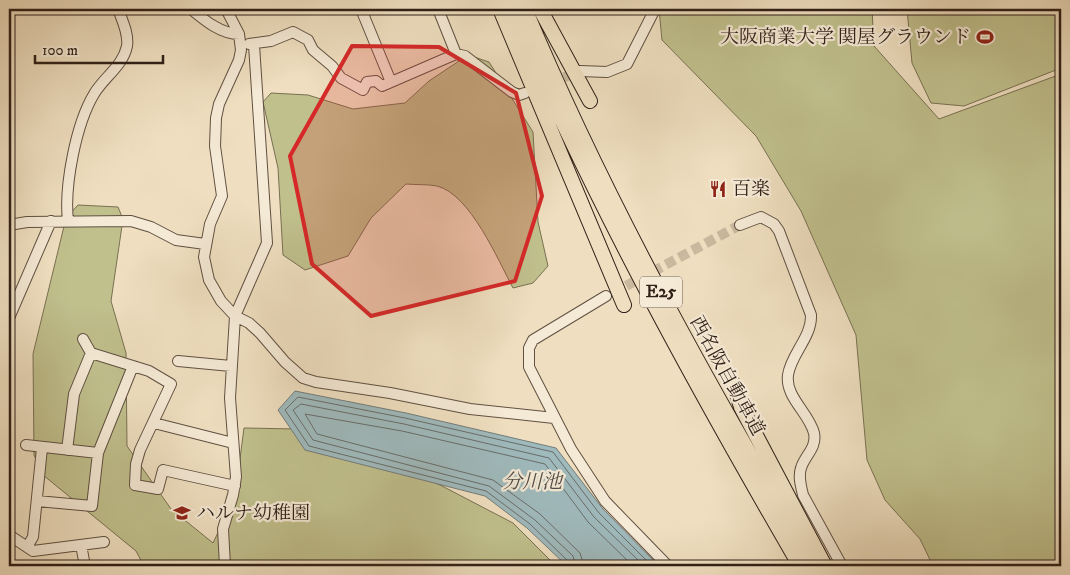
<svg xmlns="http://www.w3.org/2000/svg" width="1070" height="575" font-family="'IM FELL DW Pica','Noto Serif JP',serif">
<rect width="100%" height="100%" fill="#efdfc0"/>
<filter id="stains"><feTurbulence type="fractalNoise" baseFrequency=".004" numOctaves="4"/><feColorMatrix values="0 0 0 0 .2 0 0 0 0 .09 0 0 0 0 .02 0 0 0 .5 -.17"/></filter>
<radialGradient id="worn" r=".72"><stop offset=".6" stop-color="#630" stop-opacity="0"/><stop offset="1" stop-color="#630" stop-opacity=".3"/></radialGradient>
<!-- green -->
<path fill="#c0c08d" stroke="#787052" d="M 659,9 L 872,9 L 874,46 L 939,119 L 1061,74 L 1061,566 L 933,566 L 920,539 L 885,500 L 867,460 L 856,335 L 801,211 L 756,136 L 662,40 Z
M 907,9 L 1061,9 L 1061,68 L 964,106 L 931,103 L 912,63 Z
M 468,55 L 489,62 L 533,132 L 538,222 L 548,266 L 533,283 L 513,288 C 498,260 470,194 437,186 C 427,184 416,185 406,184 L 371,218 L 348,256 L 305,270 L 283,255 L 278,168 L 263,102 L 271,93 L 308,95 L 353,109 L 405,103 L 429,81 Z
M 78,205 L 118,207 L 123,219 L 111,301 L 126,353 L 127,446 L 171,509 L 213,543 L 235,497 L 244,428 L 297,429 L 371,454 L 442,486 L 513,523 L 556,566 L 144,566 L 136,551 L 43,475 L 34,455 L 33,354 L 66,218 Z"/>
<!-- water -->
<path fill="#9fbabd" stroke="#737c7b" d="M 295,391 L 406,413 L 556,448 L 603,509 L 659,566 L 567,566 L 527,528 L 485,496 L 305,450 L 278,410 Z"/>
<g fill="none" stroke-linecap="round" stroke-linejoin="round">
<!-- shore -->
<path stroke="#686d6a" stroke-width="1" d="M 570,566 L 568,561 L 530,524 L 486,491 L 309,446 L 285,410 L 298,397 L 405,418 L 553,452 L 599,513 L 652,566
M 576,566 L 573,556 L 535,520 L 489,486 L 313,440 L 293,410 L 301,404 L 404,424 L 549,458 L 594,517 L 644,566
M 584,566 L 580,553 L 540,514 L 493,480 L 317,434 L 305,414 L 402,431 L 545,464 L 588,522 L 633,566"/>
<!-- minor-tunnel -->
<path stroke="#c9b99e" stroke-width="10" stroke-dasharray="10 5" stroke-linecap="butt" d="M 550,83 L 580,71
M 613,293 L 740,225"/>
<!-- minor casing -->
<g stroke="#605042" stroke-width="12">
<path id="minor" d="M 191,9 C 204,20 221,34 239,34
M 226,9 L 239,34 L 241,50 L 239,60 L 219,104 L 216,118 L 215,146 L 222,196 L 210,224 L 204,257 L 209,280 L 221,301 L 235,316 L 249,323 L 260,333 L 285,362 L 303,378 L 316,382 L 390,393 L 470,409 L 554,418
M 361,9 L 391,82
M 438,9 L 456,54
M 249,44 L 271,41 L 293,32 L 308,40 L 313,50 L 332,66 L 341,78 L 363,90 L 367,82 L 376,81 L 382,86 L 456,54 L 465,56 L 512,92 L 519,95 L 525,93
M 580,71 L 607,72 L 627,64 L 655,9
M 68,221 C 64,186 76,124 94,94 C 104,77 123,66 127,46 C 129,34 122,20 118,9
M 9,225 L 27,222 L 131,221 L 151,227 L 176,240 L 205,244
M 740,225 L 761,217 L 774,224 L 779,231 L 811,315 C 812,337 791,354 788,375 C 785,397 809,413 814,433 C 817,448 805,455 801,468 C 798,477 801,486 803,495 L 842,566
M 606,296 L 533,340 L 529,348 L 529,367 L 571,449 L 605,501 L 668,566
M 9,318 L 51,221
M 91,353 L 149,371 L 171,384 L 140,450 L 136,464 L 135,485 L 158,489 L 163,470 L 235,486
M 178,361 L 231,366
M 154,423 L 233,443
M 26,445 L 98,453
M 67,450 L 74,394 L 91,353 L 83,339
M 37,501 L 92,506 L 98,453 L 133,366
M 9,535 L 33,551 L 104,542
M 81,545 L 85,566
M 27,547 L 33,537 L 42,448
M 225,566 L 223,529 L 233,495 L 236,477 L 230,398 L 235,316 L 267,243 L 254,45"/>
</g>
<!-- highway casing -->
<g stroke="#302018" stroke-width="16">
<path id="highway" d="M 500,9 L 624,305
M 512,9 C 594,202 695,385 800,566
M 525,9 C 606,202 709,386 815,566
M 540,9 L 590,101
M 734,384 L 741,407 L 825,566"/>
</g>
<!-- minor -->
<use href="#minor" stroke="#f5ead6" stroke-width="10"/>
<!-- highway -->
<use href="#highway" stroke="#efdfc0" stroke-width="14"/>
</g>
<!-- marked area -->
<path fill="#d62828" fill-opacity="0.2" stroke="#d62828" stroke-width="4" stroke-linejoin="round" d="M 352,46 L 439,47 L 516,93 L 542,196 L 515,281 L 371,316 L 312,264 L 290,156 Z"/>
<!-- icons -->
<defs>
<g id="stadium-bare" transform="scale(1.35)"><path d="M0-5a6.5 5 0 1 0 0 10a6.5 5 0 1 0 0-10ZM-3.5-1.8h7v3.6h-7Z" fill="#8f2418" stroke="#f5ead6" stroke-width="2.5" paint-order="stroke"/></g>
<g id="restaurant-bare" transform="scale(1.35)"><path d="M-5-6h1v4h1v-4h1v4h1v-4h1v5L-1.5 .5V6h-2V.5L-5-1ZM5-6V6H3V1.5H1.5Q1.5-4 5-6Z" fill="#8f2418" stroke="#f5ead6" stroke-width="2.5" paint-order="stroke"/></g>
<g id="school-bare" transform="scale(1.35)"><path d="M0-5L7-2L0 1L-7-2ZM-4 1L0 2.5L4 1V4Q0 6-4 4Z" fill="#8f2418" stroke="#f5ead6" stroke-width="2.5" paint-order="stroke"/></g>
</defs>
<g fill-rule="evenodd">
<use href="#stadium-bare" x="985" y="37"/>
<use href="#restaurant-bare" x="718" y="189"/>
<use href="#school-bare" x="182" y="513"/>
</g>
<g text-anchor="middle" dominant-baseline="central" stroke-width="4.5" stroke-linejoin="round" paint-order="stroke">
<!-- shield labels -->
<rect fill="#f5ead6" stroke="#6b5d51" stroke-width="1" x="640" y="276.5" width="42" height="31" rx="4"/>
<g font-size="18" font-weight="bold" fill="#302018">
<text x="661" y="292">E25</text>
</g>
<!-- poi labels -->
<g font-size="19" fill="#302018" stroke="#f5ead6" text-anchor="start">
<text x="971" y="37" text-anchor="end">大阪商業大学 関屋グラウンド</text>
<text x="732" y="189">百楽</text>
<text x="196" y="513">ハルナ幼稚園</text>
</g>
<!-- street labels -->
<g font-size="19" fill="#302018" stroke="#f5ead6">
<text transform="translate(727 376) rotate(61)">西名阪自動車道</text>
</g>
<!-- water labels -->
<g font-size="20" font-style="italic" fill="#514e4a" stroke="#f5ead6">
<text x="532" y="482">分川池</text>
</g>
</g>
<!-- margin -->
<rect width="1070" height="575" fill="none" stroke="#efdfc0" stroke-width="30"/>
<rect x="10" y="10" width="1050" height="555" fill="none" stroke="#302018" stroke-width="2.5"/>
<rect x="15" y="15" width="1040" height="545" fill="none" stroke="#302018"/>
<!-- scale -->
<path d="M35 55v8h128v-8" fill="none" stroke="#302018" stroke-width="2.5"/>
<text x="42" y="55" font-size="15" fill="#302018" stroke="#f5ead6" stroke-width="4" paint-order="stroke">100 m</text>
<rect width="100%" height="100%" filter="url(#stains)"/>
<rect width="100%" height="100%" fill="url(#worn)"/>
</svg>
